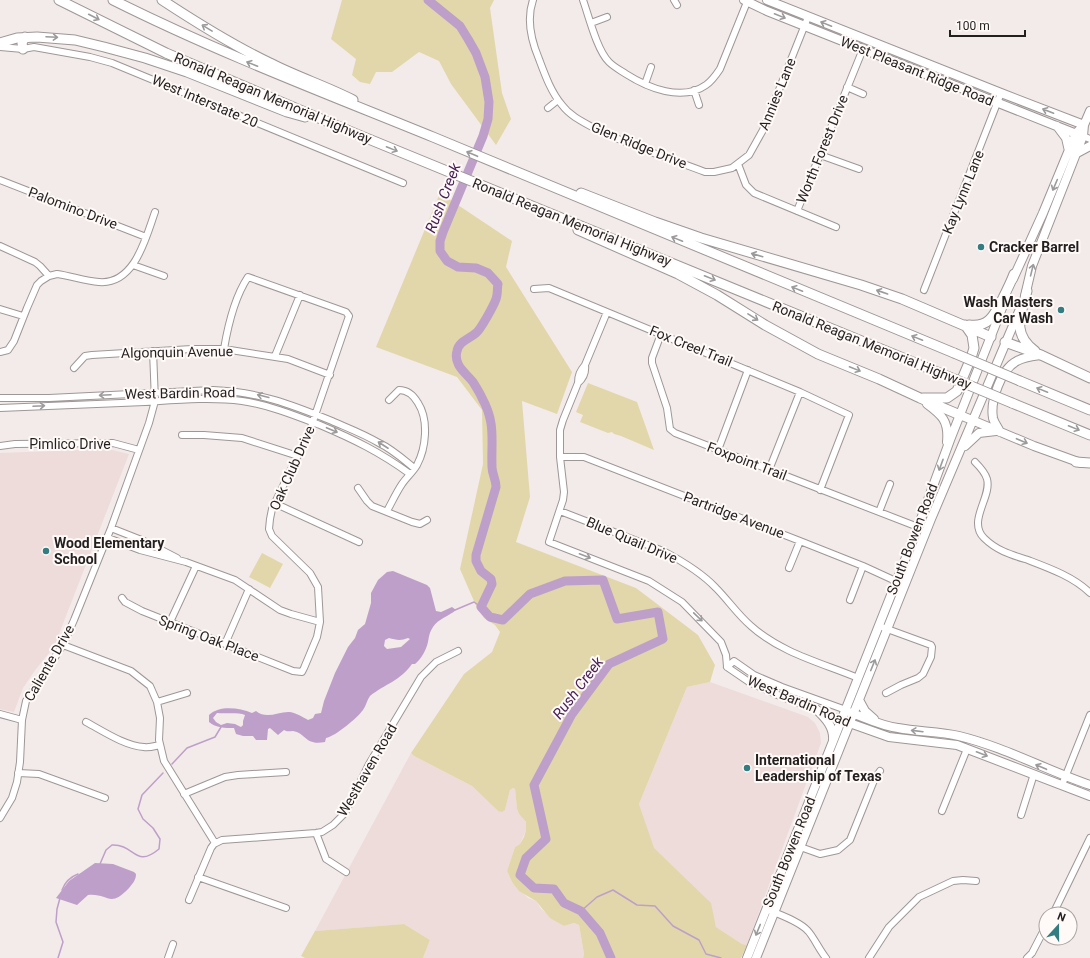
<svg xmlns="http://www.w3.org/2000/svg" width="1090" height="958" font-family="Roboto,sans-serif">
<rect width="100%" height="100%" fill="#f3ebea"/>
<!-- built -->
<path fill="#eddcda" d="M 108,449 L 129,454 L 54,647 L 36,669 L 23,688 L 14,712 L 0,709 L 0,453 Z
M 710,682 L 808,717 L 815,723 L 820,733 L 821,743 L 747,945 L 742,944 L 716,927 L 710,903 L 653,848 L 639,804 L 687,687 Z
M 411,753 L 414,756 L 472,786 L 498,811 L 505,810 L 510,790 L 513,788 L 515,789 L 517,809 L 519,814 L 526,822 L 526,830 L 520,844 L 515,847 L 507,871 L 512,882 L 528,898 L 536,901 L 541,909 L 564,926 L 574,923 L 579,925 L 584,954 L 583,958 L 423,958 L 430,940 L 404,924 L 315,931 Z"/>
<!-- green -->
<path fill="#e2d7aa" d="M 342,0 L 494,0 L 490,8 L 502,93 L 511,119 L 496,145 L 451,84 L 439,61 L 419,52 L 392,72 L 376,72 L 370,84 L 360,82 L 352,75 L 356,59 L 331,39 Z
M 440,193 L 512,241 L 506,267 L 572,372 L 557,414 L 522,401 L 530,497 L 516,542 L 636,588 L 698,635 L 715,665 L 710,682 L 687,687 L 639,804 L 654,848 L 711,903 L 716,927 L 742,944 L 747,945 L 741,958 L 583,958 L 584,954 L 579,925 L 574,923 L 564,926 L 550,918 L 536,901 L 519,891 L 512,882 L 507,871 L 515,847 L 520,844 L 524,837 L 526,830 L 526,822 L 519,814 L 517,809 L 515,789 L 513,788 L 510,790 L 505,810 L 502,812 L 498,811 L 472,786 L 414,756 L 411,753 L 464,674 L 492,652 L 500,632 L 495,625 L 484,618 L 477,608 L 460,569 L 483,464 L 482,410 L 457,377 L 376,347 Z
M 588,383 L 637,402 L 654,450 L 621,436 L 614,434 L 612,432 L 608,433 L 580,422 L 583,415 L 576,412 Z
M 262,553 L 283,564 L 270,588 L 249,577 Z
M 404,924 L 430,940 L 423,958 L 305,958 L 301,956 L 315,931 Z"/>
<!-- water -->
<path fill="#be9fc9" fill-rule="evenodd" d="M 393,571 L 427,585 L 430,588 L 436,611 L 441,612 L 452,607 L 456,610 C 449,616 438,619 433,627 C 429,633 429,637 428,642 C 426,651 421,659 415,664 L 412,664 C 400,681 385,684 370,696 C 367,700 366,706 363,710 C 357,718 336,736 326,738 L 325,742 C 305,746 306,733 293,731 C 289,731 287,732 284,730 L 278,735 L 270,728 L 268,729 L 267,740 L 256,740 L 253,736 L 243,736 L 236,734 L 234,728 C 225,728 216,728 209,722 L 209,715 C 220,705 239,708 252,713 L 256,711 C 267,720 279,711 290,712 C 296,713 303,717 308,720 L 313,718 L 315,714 L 321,713 L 324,701 L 335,673 L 348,647 L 355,638 L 358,630 L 365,624 L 371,603 L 371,593 L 378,580 L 387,572 ZM 389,638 C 396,640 401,641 408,638 L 410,639 L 401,647 L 387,649 L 384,646 L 385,640 ZM 217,713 C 225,714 238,712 245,715 L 243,721 L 243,725 L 241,727 L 235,724 L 227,723 L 221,725 L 216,722 L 213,718 Z
M 95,863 L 113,864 L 134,872 L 136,874 C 136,880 133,883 129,888 C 109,909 109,893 88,895 L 77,905 L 56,898 L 69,881 Z"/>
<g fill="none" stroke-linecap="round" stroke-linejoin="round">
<!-- stream -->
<path stroke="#be9fc9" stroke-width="1.5" d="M 455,610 L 474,602 L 481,607
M 172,764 L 187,748 L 215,737 L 221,727
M 100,864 L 106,850 L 112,845 C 135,844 135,869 159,849 L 160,839 L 153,828 L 143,819 L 138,809 L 142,795 L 163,773
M 62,890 C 65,882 70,877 78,874
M 581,911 L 597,897 L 613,890 L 637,905 L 655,906 L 673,926 L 699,940 L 706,954 L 721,958
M 58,958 L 63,942 L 56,922 L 57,909 L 60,898"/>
<!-- river -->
<path stroke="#be9fc9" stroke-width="9" d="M 428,0 L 460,26 L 468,39 L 476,53 L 485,77 L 489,102 L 488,119 L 483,136 L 443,232 L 440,241 L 440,251 L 447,261 L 458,267 L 476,268 L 488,273 L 498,284 C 497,288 498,294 496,299 C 494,305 481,329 476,333 C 469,339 459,341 457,351 C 453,365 466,373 473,382 C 476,387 480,393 482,398 C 496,423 491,440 492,467 C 492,474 496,479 496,487 L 476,555 L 476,561 L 481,571 L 491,579 L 492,584 L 481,607 L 490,617 L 503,620 L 530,594 L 565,581 L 603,580 L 617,619 L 658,612 L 663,639 L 609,664 L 572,714 L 534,785 L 546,839 L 526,858 L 520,875 L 534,888 L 554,889 L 564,903 L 581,911 L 600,933 L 611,958"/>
<!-- minor casing -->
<g stroke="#9e9797" stroke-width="8">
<path id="minor" d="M 533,0 C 526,20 531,40 539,59 C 545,75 551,92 562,105 C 570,116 583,122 594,128 C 630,146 668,158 705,172 L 714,172 L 732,168 L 749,155 L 763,130 L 808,17
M 583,0 C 589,17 597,50 609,62 C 614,67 620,70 626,74 C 648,88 682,102 706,85 C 712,81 716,75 720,69 L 747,2
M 674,0 L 677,5
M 591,23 L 607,17
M 0,47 L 23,49 L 34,47 L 90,57 L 112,63 L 403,183
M 645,84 L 651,67
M 847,87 L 863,94
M 694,90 L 699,105
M 548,108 L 558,100
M 1083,136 L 1090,139
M 820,155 L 859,169
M 738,164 L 746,185 L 754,193 L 836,227
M 0,180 L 146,237
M 797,211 L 863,49
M 0,246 L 35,262 L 40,266 L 49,276
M 133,265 L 164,276
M 534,289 L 549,288 L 800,392 L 849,415 L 820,490
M 924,290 L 1001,93
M 0,309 L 23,316
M 661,334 L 652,358 L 652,363 L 667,408 L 670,429 L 675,433 L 918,527
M 0,352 L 8,350 L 14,341 L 27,308 L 37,285 L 41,281 L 49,276 L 57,274 C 71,276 85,281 99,282 C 135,285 146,237 155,212
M 275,356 L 300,295
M 585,365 C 580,371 578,375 578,383 L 563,420 L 560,430 L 560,457 L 564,492 L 563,500 L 549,542 L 649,581 L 682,602 L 721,642 L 726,655 L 727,667 L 749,682 L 780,696 L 842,720
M 74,368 L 85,356 L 92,355 L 192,349 L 224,349 L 288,359 L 330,375
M 578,383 C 584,378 586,373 585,365 L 607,312
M 0,398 L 49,398 L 213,390 C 259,392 290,404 332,421 C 348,428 364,434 379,443 C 392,449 403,459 414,468
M 0,408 C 48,406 97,404 145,402 C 177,400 210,397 242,401 C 269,405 294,415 320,425 C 353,439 380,452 410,474
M 182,435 L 204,435 L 242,438 L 298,456
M 0,446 L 15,444 L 113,443 L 139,450
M 718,450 L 748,370
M 560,457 L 584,457 L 800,541 L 863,566 L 900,583
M 975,462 C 980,467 985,472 987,479 C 992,497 967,521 984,538 C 997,551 1012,555 1028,560 C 1049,568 1074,577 1090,593
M 769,470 L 800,392
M 358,488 L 367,501 L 372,506 L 412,522 L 420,524 L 427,520
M 274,503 L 359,542
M 387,511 C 392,502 396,493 402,484 C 406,478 413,472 417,465 C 426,448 429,420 418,403 C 414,396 408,390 399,390 L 389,400
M 560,511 L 663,551 C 682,561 701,572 716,588 C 728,600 738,615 751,626 C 781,653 822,663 858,678
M 879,512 L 890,484
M 111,528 L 144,541 L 177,558
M 108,538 L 140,550 L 186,562 L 235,580 L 280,610 L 291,614 L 320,622
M 789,568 L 800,541
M 122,598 L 125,602 L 142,611 L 293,671 L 302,672 L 304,668 L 317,637 L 320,622 L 318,587 L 310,573 L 272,536 L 269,529 L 270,519 L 272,509 L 310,430 L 349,316 L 346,312 L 248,277 C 234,298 228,325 224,349
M 850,600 L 863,566
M 170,622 L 196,566
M 879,626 L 931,645 L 932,647 L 931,657 L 923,674 L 918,678 L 901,685 L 886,693
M 225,644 L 249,589
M 63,645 L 131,671 L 150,686 L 157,702 L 160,718 L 159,740 L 164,761 L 215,843
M 727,667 L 734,661 L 754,675 L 782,687 L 846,710
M 157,702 L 187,693
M 0,714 L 22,720
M 86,722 C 103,731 125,746 144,747 C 149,748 155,746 160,745
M 18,773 L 39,774 L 105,798
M 1062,785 L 1090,715
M 184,794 L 225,777 L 238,775 L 286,772
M 942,811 L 967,749
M 1021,815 L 1034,774
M 0,818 L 12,798 L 17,782 L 20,762 L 22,720 L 26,701 L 63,645 L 74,620 L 111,528 L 149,423 L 155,401 L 153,351
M 316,833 L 326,859 L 346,872
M 792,844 L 820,854 L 838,850 L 850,840 L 875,778 L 880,771
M 198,877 L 286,908
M 189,900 L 211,848 L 214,844 L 222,840 L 316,833 L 322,832 L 333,825 L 345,813 L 369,764 L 421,677 L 436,662 L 458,651
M 771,911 C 783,916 800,922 808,931 C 813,936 820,951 826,958
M 1053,914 L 1090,838
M 168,958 L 173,944
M 869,958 L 889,927 L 919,897 L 953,881 L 963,880 L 976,881
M 1027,958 L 1032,953 L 1046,926"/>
</g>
<!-- major casing -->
<g stroke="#9e9797" stroke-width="10">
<path id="major" d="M 744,0 L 767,11 L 1079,135
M 767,0 L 1001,93 L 1084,125
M 1057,126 L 1066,138 L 1069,151
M 1077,153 L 1090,146
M 1013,279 L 1043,213 L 1076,133 L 1084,125
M 1025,296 L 1032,266 L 1083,136 L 1084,125 L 1090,111
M 927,404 C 942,415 949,421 947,442
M 960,415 L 1034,446 L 1081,463
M 1000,432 C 998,427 994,423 993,418 C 990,401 1001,369 1017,361 C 1024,357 1034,356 1041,355
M 965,446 L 979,433 L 996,431
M 859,700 L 865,711 L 874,719
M 817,710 C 826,719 834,727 833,740
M 849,712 C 866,718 881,726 898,728 C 918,732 939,731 959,736 C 1004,747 1046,770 1090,785
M 844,721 L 889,737 L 957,745 L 1090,796
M 747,958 L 918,527 L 950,440 L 1004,303
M 756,958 L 931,519 L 1020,309"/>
</g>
<!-- highway casing -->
<g stroke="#9e9797" stroke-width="11">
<path id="highway" d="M 59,0 L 166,53 L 354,133 L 947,376
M 113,0 C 217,52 325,93 433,137 C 606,209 780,281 954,353
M 162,0 C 197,23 232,45 270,63 C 297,77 326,86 353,100
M 0,43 L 17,38 L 37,37 L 75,40 L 104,47 L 145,58 L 187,72 L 287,112 L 305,117
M 23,49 L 22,43 L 25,37
M 581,193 L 655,222 L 701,238 L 861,285 L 902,299 L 991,337
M 578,230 L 678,274 L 717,295 L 765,325 L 818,354 L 879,379 L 920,398 L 960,415
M 1027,291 C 1021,315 1011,333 1035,351
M 969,325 C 990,328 995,313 1003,298 C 1007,290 1011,282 1014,274
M 1005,342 L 1041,355 L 1090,378
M 1020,381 L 1090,410
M 923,398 L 947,398 L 957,391 L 971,358 L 974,348 L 972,335 L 965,325
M 1012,403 L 1090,435
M 1076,462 L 1090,463"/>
</g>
<!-- minor -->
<use href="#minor" stroke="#fff" stroke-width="6"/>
<!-- major -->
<use href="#major" stroke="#fff" stroke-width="8"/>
<!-- highway -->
<use href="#highway" stroke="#fff" stroke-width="9"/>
<!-- highway-bridge casing -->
<g stroke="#9e9797" stroke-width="11" stroke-linecap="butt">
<path id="highway-bridge" d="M 954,353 L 1020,381
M 947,376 L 1012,403"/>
</g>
<!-- highway-bridge -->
<use href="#highway-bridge" stroke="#fff" stroke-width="9"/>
</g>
<!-- one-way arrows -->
<defs><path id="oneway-shaft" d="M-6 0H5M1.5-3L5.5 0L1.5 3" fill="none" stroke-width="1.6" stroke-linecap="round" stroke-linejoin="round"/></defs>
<g stroke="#9c9a9a">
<use href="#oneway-shaft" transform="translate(780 16) rotate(22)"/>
<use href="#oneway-shaft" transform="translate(94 17) rotate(27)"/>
<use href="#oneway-shaft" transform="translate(826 24) rotate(-158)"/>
<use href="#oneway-shaft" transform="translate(207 28) rotate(-149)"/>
<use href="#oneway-shaft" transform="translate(52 37) rotate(3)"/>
<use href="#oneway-shaft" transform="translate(252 64) rotate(-158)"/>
<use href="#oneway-shaft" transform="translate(1048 111) rotate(-159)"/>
<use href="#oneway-shaft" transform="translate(392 149) rotate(22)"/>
<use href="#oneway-shaft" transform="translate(472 154) rotate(-157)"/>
<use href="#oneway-shaft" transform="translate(1055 185) rotate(113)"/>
<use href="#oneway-shaft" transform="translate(677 239) rotate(-158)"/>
<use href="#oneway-shaft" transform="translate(757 255) rotate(-164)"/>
<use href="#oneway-shaft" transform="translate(1032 270) rotate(-76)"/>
<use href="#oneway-shaft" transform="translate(710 278) rotate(22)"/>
<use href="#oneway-shaft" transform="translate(797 289) rotate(-158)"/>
<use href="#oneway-shaft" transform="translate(882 292) rotate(-161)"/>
<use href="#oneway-shaft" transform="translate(753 317) rotate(32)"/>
<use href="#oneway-shaft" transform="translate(917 338) rotate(-158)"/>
<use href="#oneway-shaft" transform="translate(855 369) rotate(22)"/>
<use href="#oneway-shaft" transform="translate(1042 390) rotate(-158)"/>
<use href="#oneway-shaft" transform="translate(105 395) rotate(177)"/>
<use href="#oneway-shaft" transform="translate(263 396) rotate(-166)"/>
<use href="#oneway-shaft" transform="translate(39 406) rotate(-3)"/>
<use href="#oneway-shaft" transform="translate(1074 428) rotate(22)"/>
<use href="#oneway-shaft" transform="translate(332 430) rotate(23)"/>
<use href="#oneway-shaft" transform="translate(1022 441) rotate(23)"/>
<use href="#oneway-shaft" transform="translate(383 445) rotate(-147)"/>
<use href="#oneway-shaft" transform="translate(941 465) rotate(110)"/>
<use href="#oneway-shaft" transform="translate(585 556) rotate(21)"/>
<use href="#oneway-shaft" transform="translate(698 617) rotate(44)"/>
<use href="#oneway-shaft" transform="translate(873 665) rotate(-68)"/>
<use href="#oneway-shaft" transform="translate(917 731) rotate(-173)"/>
<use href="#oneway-shaft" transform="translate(982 754) rotate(21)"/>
<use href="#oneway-shaft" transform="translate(1041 767) rotate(-157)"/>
<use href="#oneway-shaft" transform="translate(758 930) rotate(112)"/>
</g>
<!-- markers -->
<g fill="#337c80" stroke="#fff9f8" stroke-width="1.5">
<circle cx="981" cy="247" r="4"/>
<circle cx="1061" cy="310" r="4"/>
<circle cx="46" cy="551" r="4"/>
<circle cx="747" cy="768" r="4"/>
</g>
<g text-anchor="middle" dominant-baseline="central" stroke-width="4" stroke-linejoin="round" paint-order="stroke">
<!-- street labels -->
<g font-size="14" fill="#221f1f" stroke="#fff9f8">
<text transform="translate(917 71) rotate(22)">West Pleasant Ridge Road</text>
<text transform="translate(777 94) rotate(-68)">Annies Lane</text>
<text transform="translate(273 98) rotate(23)">Ronald Reagan Memorial Highway</text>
<text transform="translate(205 101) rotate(23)">West Interstate 20</text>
<text transform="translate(639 145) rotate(22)">Glen Ridge Drive</text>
<text transform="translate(822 149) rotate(-68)">Worth Forest Drive</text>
<text transform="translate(963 192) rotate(-68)">Kay Lynn Lane</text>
<text transform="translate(73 208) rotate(21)">Palomino Drive</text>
<text transform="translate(572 222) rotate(22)">Ronald Reagan Memorial Highway</text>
<text transform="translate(872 345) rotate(22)">Ronald Reagan Memorial Highway</text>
<text transform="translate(691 346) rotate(22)">Fox Creel Trail</text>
<text transform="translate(177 352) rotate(-1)">Algonquin Avenue</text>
<text transform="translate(180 393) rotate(-1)">West Bardin Road</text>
<text x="70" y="444">Pimlico Drive</text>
<text transform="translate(747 461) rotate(21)">Foxpoint Trail</text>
<text transform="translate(292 468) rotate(-66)">Oak Club Drive</text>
<text transform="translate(734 515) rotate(21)">Partridge Avenue</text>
<text transform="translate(912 539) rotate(-69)">South Bowen Road</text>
<text transform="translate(632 540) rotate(23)">Blue Quail Drive</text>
<text transform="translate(209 638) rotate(21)">Spring Oak Place</text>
<text transform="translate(49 663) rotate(-60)">Caliente Drive</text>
<text transform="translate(799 701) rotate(23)">West Bardin Road</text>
<text transform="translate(367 770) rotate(-60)">Westhaven Road</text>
<text transform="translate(789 852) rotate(-68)">South Bowen Road</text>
</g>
<!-- poi labels -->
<g font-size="14" font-weight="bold" fill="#221f1f" stroke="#fff9f8" text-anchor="start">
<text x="989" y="247">Cracker Barrel</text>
<text x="1053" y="302" text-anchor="end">Wash Masters<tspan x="1053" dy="16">Car Wash</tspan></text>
<text x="54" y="543">Wood Elementary<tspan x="54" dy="16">School</tspan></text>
<text x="755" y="760">International<tspan x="755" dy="16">Leadership of Texas</tspan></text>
</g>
<!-- water labels -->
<g font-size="15" font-style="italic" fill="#492256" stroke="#fff9f8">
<text transform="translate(443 198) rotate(-69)">Rush Creek</text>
<text transform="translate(578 688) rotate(-53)">Rush Creek</text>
</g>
</g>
<!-- north arrow -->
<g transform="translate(1058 926) rotate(21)"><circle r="19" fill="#fff9f8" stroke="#a7a2a1"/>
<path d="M0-3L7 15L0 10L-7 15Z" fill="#337c80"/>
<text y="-6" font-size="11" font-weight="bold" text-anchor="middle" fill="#221f1f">N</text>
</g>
<!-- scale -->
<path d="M950 30v6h75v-6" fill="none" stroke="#221f1f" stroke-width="2"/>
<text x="956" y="30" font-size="12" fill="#221f1f" stroke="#fff9f8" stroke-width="3" paint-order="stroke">100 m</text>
</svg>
